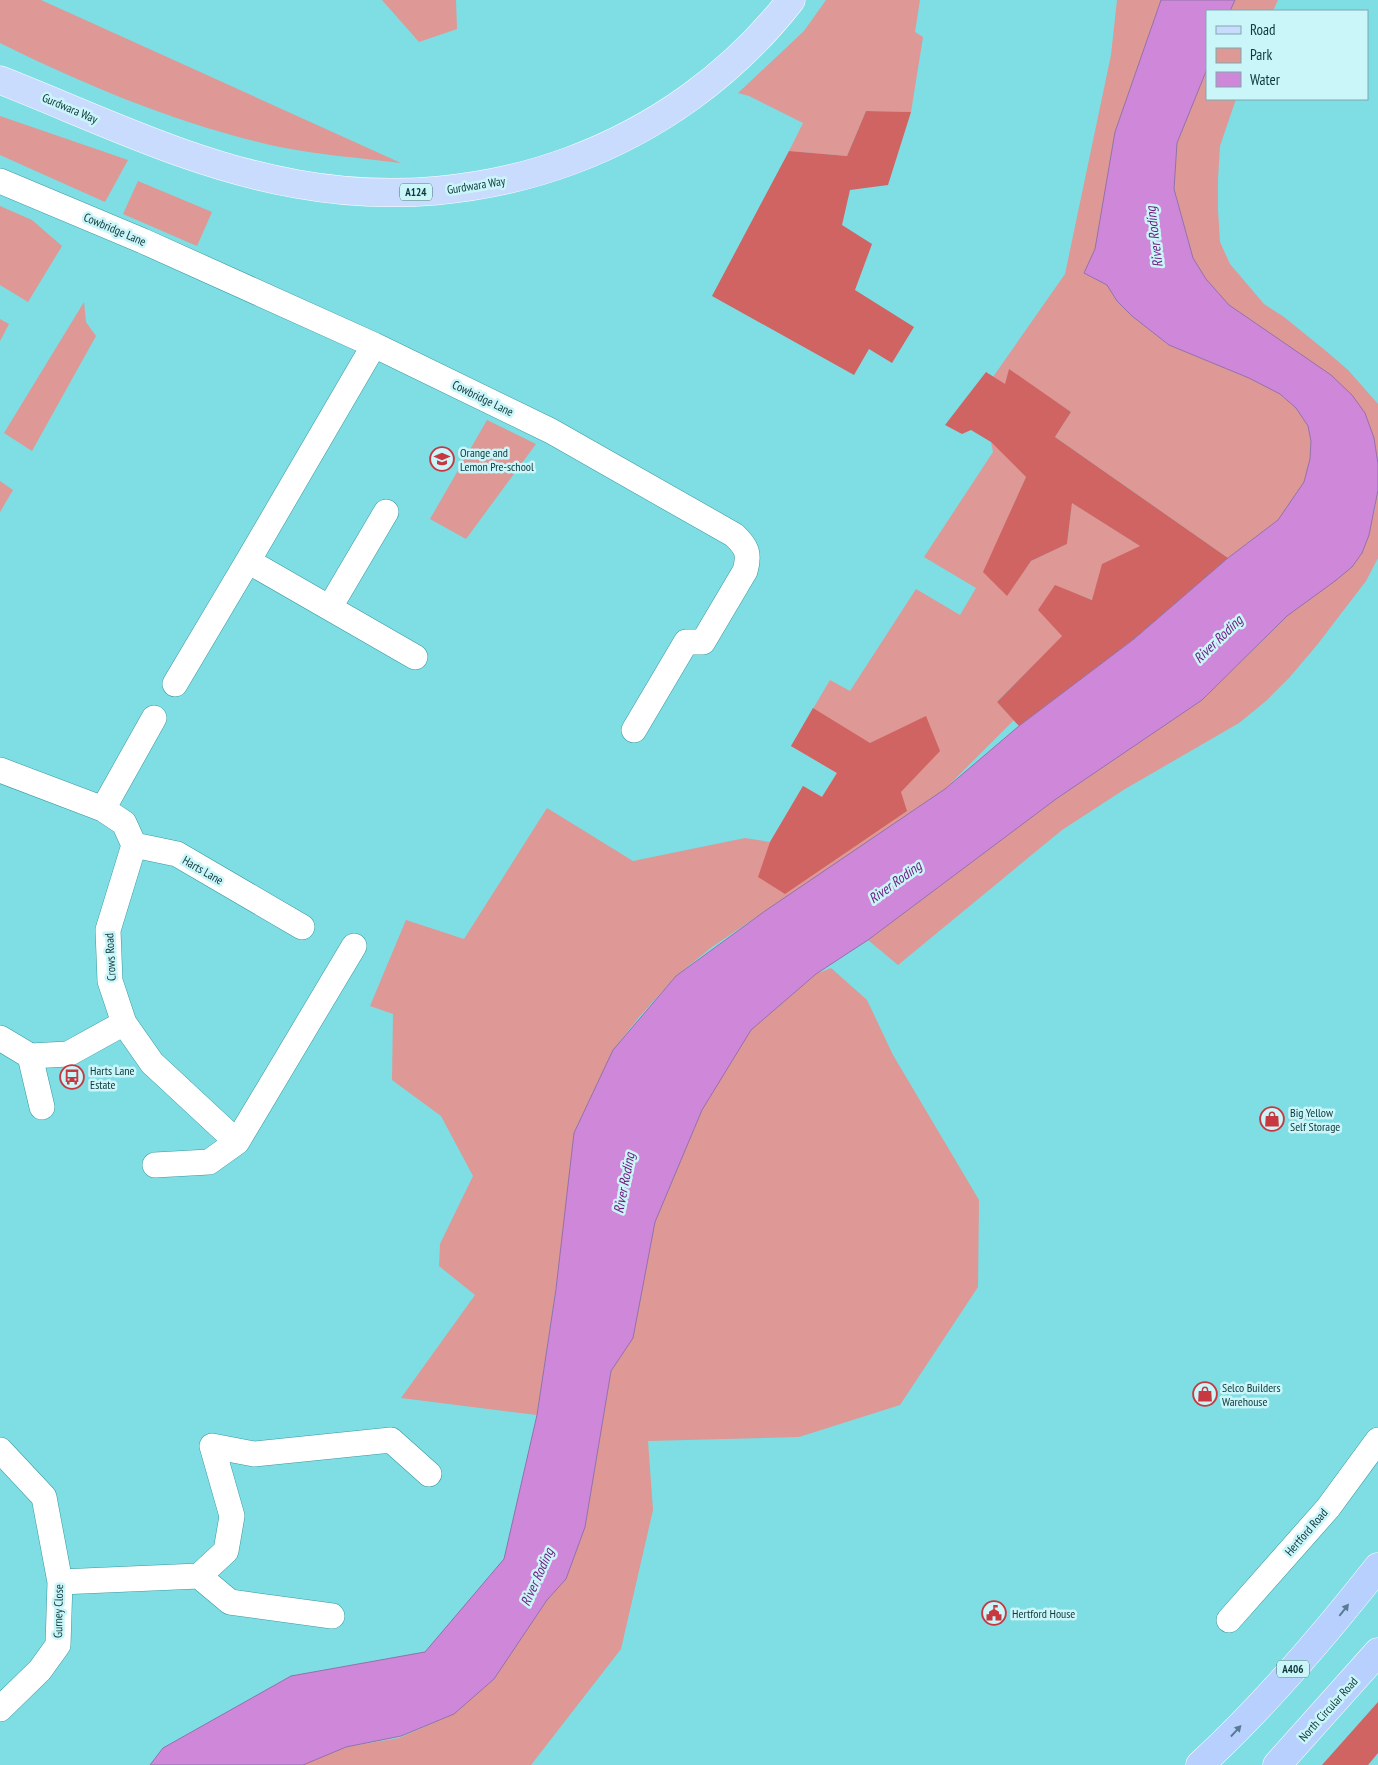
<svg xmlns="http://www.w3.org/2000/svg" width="1378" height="1765" font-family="'PT Sans Narrow',sans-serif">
<rect width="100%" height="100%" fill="#7fdde4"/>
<!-- green -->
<path fill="#de9895" d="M 0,0 L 41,0 L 401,163 C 361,158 320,155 280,147 C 183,126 89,87 0,43 Z
M 382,0 L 456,0 L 457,29 L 419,42 Z
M 826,0 L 920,0 L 915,32 L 923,37 L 911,112 L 866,111 L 847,156 L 789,151 L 803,123 L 749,96 L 738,93 L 804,31 Z
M 1117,0 L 1161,0 L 1115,132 L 1095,249 L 1084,273 L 1107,285 L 1117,301 L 1132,316 L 1169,345 L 1249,378 L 1280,394 L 1296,408 L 1308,426 L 1311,441 L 1310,459 L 1304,482 L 1278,520 L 1228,558 L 1055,437 L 1071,412 L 1009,370 L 1005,385 L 993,377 L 1065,274 L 1111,55 Z
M 1235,0 L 1278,0 L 1273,11 L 1230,11 Z
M 1207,69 L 1207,99 L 1236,99 L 1220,146 L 1218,179 L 1218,210 L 1220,242 L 1230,264 L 1264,304 L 1284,317 L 1326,351 L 1348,370 L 1378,404 L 1378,558 L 1366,581 L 1317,645 L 1289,678 L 1266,701 L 1239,723 L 1125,789 L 1062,830 L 898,965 L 868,940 L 1056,799 L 1202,700 L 1287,616 L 1335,581 L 1352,567 L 1362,553 L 1374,513 L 1378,490 L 1378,464 L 1374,438 L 1331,375 L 1229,305 L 1206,279 L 1193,258 L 1174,189 L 1177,143 Z
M 0,116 L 128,160 L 105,202 L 0,155 Z
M 138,181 L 212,212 L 197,246 L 123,214 Z
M 0,206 L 32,220 L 62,246 L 28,302 L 0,285 Z
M 84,302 L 86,322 L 96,336 L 32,451 L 4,433 Z
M 0,319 L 9,324 L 0,341 Z
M 487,420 L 536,444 L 466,539 L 430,519 Z
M 991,442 L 1026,477 L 984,572 L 1007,595 L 1031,561 L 1067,544 L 1072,502 L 1140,546 L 1093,600 L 1054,586 L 1062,636 L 997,702 L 1014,720 L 945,789 L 712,947 L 676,976 L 640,1016 L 613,1050 L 574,1133 L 564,1232 L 537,1415 L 401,1398 L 475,1295 L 439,1266 L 440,1244 L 473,1176 L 441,1116 L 392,1080 L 393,1014 L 370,1006 L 406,920 L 464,939 L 547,808 L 633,861 L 745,838 L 770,842 L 803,786 L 822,797 L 837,773 L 791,746 L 830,680 L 850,691 L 916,589 L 960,615 L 976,588 L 924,557 L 993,452 Z
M 0,481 L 13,490 L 0,512 Z
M 831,968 L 867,1000 L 893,1055 L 979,1200 L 978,1287 L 900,1405 L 799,1437 L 648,1441 L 653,1510 L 621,1649 L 531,1765 L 301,1765 L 346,1747 L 399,1738 L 454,1714 L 494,1679 L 547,1600 L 566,1579 L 585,1527 L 611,1371 L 633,1338 L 655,1222 L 702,1110 L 730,1061 L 751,1030 L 816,974 Z"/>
<!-- forest -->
<path fill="#d06463" d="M 866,111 L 911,112 L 888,185 L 850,190 L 842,225 L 872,244 L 855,290 L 914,327 L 892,363 L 869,349 L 854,375 L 712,296 L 789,151 L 847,156 Z
M 1009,369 L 1071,412 L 1055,437 L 1228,558 L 1134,639 L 1019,726 L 997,702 L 1062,636 L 1038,610 L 1055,585 L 1092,600 L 1102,564 L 1140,546 L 1072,503 L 1067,544 L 1031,561 L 1007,596 L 983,572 L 1026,477 L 991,442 L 971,430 L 962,434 L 945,425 L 986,372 L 1005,384 Z
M 813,708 L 870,743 L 926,716 L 940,751 L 901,792 L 907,811 L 785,894 L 758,877 L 770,842 L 803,786 L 822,797 L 837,773 L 791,746 Z
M 1378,1702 L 1378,1753 L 1368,1765 L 1322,1765 Z"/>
<!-- water -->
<path fill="#cf88d9" stroke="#9570aa" d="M 1161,0 L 1235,0 L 1230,11 L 1207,11 L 1207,69 L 1177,143 L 1174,189 L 1193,258 L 1206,279 L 1229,305 L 1331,375 L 1352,395 L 1365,413 L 1374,438 L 1378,464 L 1378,490 L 1369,535 L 1362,553 L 1352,567 L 1335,581 L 1287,616 L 1202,700 L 1056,799 L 868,940 L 816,974 L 751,1030 L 702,1110 L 655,1222 L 633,1338 L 611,1371 L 585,1527 L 566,1579 L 547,1600 L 494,1679 L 454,1714 L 401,1736 L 346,1747 L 303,1765 L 150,1765 L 163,1748 L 291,1676 L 425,1652 L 504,1559 L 537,1415 L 556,1289 L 574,1133 L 613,1050 L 676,976 L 765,911 L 945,789 L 1019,726 L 1134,639 L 1228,558 L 1278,520 L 1304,482 L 1310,459 L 1311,441 L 1308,426 L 1296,408 L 1280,394 L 1249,378 L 1169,345 L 1132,316 L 1117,301 L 1107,285 L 1084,273 L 1095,249 L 1115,132 Z"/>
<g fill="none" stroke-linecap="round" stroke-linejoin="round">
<!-- minor casing -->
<g stroke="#389aa1" stroke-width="26">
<path id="minor" d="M 0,181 L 143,241 L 374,345 L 551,431 L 734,535 C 747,547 750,554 745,571 L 703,642 L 686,642 L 634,730
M 248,561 L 415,657
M 330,607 L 386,512
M 175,684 L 248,561 L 374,345
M 0,770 L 103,809 L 124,823 L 134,845
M 103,809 L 154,718
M 134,845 L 177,854 L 302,927
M 124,1023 L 152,1063 L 237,1142
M 0,1038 L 30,1056 L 68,1054 L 124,1023 L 110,981 L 108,930 L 134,845
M 30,1056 L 42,1107
M 155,1165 L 209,1162 L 237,1142 L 354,946
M 0,1450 L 44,1497 L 60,1582 L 58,1645 L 40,1670 L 0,1709
M 199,1576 L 230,1602 L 332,1616
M 60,1582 L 199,1576 L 226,1551 L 232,1516 L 212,1446 L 254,1454 L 391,1440 L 429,1474
M 1229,1620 L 1328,1508 L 1378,1440"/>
</g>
<!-- primary casing -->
<g stroke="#fff" stroke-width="29">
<path id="primary" d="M 0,80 C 97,118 193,166 297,184 C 483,218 674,150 791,0"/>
</g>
<!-- trunk casing -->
<g stroke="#fff" stroke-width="29">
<path id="trunk" d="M 1200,1765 C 1265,1705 1323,1637 1378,1567
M 1277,1765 L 1378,1652"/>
</g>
<!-- minor -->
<use href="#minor" stroke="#fff" stroke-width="25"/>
<!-- primary -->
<use href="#primary" stroke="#cadcfe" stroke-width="28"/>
<!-- trunk -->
<use href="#trunk" stroke="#b8d0fe" stroke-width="28"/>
</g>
<!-- one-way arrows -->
<defs><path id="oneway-solid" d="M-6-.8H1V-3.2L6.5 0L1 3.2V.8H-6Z" transform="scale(1.25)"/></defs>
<g fill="#5a7c93">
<use href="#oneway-solid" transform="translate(1344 1610) rotate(-52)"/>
<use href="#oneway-solid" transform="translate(1236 1731) rotate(-47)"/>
</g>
<!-- icons -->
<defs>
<g id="school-ring" transform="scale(1.25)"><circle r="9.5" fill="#caf5f9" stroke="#c83840" stroke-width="1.5"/><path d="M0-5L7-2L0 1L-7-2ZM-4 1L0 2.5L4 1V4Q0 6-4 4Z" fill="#c83840"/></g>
<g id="bus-ring" transform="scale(1.25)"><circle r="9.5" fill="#caf5f9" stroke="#c83840" stroke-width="1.5"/><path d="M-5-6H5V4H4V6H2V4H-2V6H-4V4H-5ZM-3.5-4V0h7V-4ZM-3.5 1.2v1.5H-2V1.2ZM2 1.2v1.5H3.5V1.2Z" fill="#c83840"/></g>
<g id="shop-ring" transform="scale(1.25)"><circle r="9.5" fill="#caf5f9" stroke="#c83840" stroke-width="1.5"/><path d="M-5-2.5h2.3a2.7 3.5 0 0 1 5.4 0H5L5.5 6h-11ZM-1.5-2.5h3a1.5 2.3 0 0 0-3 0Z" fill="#c83840"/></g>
<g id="civic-ring" transform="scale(1.25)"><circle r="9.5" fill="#caf5f9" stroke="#c83840" stroke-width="1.5"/><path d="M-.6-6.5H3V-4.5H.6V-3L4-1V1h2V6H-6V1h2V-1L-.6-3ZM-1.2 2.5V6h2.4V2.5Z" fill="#c83840"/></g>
</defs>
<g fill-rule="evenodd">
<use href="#school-ring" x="442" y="459"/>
<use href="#bus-ring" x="72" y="1077"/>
<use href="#shop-ring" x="1272" y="1119"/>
<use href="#shop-ring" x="1205" y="1394"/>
<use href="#civic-ring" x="994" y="1613"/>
</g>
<g text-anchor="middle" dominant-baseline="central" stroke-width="5" stroke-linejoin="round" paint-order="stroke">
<!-- shield labels -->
<g fill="#caf5f9" stroke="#467174" stroke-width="1">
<rect x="400" y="183.5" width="32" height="17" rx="4"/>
<rect x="1277" y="1660.5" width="32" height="17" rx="4"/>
</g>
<g font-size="11" font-weight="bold" fill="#0e383b">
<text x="416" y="192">A124</text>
<text x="1293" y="1669">A406</text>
</g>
<!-- street labels -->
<g font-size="12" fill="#0e383b" stroke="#caf5f9">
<text transform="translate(70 108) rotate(23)">Gurdwara Way</text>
<text transform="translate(476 185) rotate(-9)">Gurdwara Way</text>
<text transform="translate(115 229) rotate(23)">Cowbridge Lane</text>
<text transform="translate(483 398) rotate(26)">Cowbridge Lane</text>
<text transform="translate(203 870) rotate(30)">Harts Lane</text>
<text transform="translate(110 957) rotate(-93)">Crows Road</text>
<text transform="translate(1306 1532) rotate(-49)">Hertford Road</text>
<text transform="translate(58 1611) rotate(-89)">Gurney Close</text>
<text transform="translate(1328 1709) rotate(-48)">North Circular Road</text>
</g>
<!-- poi labels -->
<g font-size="12" fill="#0e383b" stroke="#caf5f9" text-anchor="start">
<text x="460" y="452">Orange and<tspan x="460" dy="14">Lemon Pre-school</tspan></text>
<text x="90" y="1070">Harts Lane<tspan x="90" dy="14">Estate</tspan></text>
<text x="1290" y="1112">Big Yellow<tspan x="1290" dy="14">Self Storage</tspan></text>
<text x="1222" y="1387">Selco Builders<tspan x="1222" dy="14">Warehouse</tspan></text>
<text x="1012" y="1613">Hertford House</text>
</g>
<!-- water labels -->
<g font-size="14" font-style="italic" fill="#701a7d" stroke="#caf5f9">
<text transform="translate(1154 237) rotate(-97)">River Roding</text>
<text transform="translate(1218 639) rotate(-44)">River Roding</text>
<text transform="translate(895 882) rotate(-36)">River Roding</text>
<text transform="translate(624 1183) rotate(-79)">River Roding</text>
<text transform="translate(537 1577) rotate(-66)">River Roding</text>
</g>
</g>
<!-- legend -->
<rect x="1206" y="10" width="162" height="90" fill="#caf5f9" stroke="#7fa9ad"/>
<rect x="1216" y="26" width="25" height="8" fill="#cadcfe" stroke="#7fa9ad"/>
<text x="1250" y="35" font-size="15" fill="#0e383b">Road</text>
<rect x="1216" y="48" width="25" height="15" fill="#de9895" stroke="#7fa9ad"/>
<text x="1250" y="60" font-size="15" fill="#0e383b">Park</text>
<rect x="1216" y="72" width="25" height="15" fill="#cf88d9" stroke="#7fa9ad"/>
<text x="1250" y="85" font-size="15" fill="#0e383b">Water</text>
</svg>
